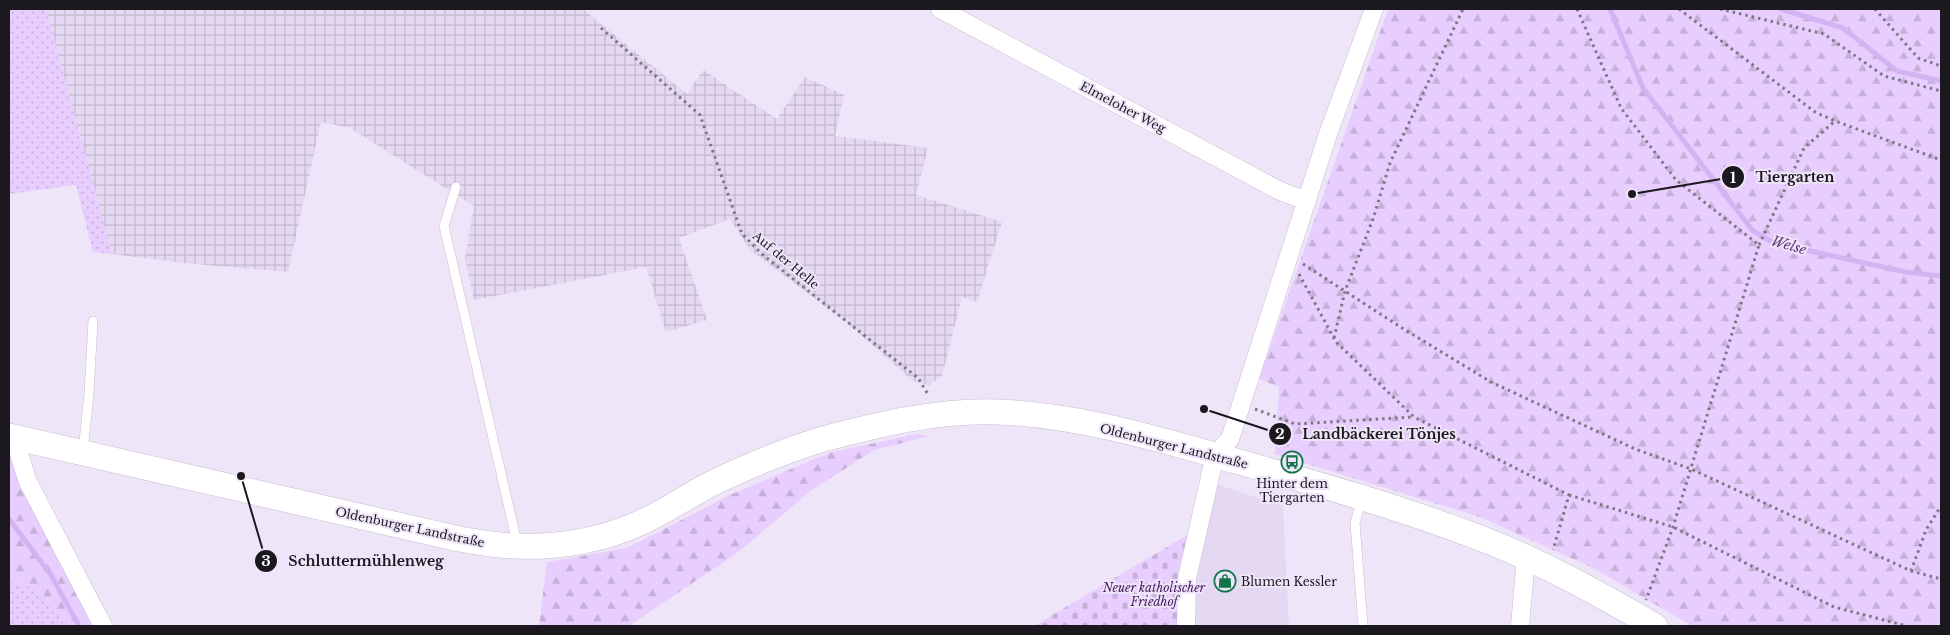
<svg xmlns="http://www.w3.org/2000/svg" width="1950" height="635" font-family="'Libre Baskerville',serif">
<defs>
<pattern id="industrial-grid" width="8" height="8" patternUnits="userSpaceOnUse" patternTransform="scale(1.25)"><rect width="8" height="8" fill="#e5d8f2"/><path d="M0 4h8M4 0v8" fill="none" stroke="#c4b9cf"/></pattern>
<pattern id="grass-dots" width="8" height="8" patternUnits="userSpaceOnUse" patternTransform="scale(1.25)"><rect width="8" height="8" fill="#e7cefe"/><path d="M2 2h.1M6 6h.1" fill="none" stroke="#c6b0d9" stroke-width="1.8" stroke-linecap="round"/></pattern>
<pattern id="forest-firs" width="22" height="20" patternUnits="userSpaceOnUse" patternTransform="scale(1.25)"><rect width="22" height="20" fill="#e7cefe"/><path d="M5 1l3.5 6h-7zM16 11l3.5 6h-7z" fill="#c6b0d9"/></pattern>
<pattern id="cemetery-stones" width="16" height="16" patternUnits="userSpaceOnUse" patternTransform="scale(1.25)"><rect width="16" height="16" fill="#e7cefe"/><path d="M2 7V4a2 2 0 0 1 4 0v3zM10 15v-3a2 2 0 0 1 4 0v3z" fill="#c6b0d9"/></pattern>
</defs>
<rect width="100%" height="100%" fill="#efe5f8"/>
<!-- built -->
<path fill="#e5d8f2" d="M 1213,483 L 1283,506 L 1289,626 L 1193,626 L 1194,566 Z"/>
<!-- industrial -->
<path fill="url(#industrial-grid)" d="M 46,9 L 583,9 L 687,94 L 703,70 L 777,119 L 805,77 L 844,95 L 835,136 L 928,148 L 916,195 L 1002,222 L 977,302 L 962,297 L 942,376 L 929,385 L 913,381 L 846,322 L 750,250 L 730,219 L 679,238 L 707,320 L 666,332 L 646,267 L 474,300 L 465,258 L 474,206 L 350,128 L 321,122 L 288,272 L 183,263 L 112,254 Z"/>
<!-- grass -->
<path fill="url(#grass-dots)" d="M 9,9 L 46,9 L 112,254 L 93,252 L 76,185 L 9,194 Z
M 9,582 L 33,585 L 59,611 L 64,626 L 9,626 Z"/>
<!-- forest -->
<path fill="url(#forest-firs)" d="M 1388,9 L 1941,9 L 1941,626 L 1692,626 L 1593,568 L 1480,517 L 1275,454 L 1279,387 L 1259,379 Z
M 916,434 L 930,436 L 874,450 L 812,490 L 737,553 L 629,626 L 539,626 L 547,562 L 627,548 L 732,494 L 829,453 Z
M 9,455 L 18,457 L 24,490 L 93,626 L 64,626 L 59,611 L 33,585 L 9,582 Z"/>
<!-- cemetery -->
<path fill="url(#cemetery-stones)" d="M 1189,534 L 1185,626 L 1034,626 Z"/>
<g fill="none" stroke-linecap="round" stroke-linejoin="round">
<!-- stream -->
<path stroke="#d5b3f3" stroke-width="5" d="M 1610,9 L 1643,88 L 1753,231 L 1774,243 L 1906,272 L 1941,276
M 1781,9 L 1843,28 L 1897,71 L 1941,81
M 9,519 L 51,575 L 79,626"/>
<!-- lane casing -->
<g stroke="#c7bed0" stroke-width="10">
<path id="lane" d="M 456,187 L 444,226 L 515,534 L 515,544
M 83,451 L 89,394 L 93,321
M 1362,499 L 1355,523 L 1363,626"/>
</g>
<!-- street casing -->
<g stroke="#c7bed0" stroke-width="19">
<path id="street" d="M 940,9 L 1280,191 L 1307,201
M 20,439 L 19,454 L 28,482 L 103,626
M 1186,626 L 1187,578 L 1215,455 L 1230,439 L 1328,134 L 1374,9
M 1520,626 L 1526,558"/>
</g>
<!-- secondary casing -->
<g stroke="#c7bed0" stroke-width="26">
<path id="secondary" d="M 9,436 L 459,539 C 478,542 497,546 516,546 C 555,548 597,541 633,526 C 661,515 685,497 711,484 C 742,468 790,449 823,439 C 880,424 938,410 997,412 C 1074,414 1159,439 1232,460 C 1315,483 1399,507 1480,538 C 1541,561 1599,594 1655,626"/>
</g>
<!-- path -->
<path stroke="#7d7683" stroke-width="3" stroke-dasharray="2.5 4" stroke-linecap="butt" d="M 1577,9 L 1621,108 L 1676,180 L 1759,245 L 1673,527 L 1646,600
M 1679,9 L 1815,112 L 1835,121 L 1941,160
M 1720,9 L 1824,34 L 1884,76 L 1941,91
M 1875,9 L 1918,58 L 1941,66
M 601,28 L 700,115 L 742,234 L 763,255 L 918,378 L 929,396
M 1759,245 L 1804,148 L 1835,121
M 1303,264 L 1402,328 L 1491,382 L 1635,449 L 1691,469 L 1911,571 L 1941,579
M 1299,274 L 1336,342 L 1414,417 L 1569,495 L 1553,550
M 1334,338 L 1345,291 L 1373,219 L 1390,163 L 1463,9
M 1255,409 L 1295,424 L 1413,417
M 1569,495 L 1673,527 L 1834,607 L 1907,626
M 1911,571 L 1926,530 L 1941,506"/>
<!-- lane -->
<use href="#lane" stroke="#fff" stroke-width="9"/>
<!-- street -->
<use href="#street" stroke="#fff" stroke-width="18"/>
<!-- secondary -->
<use href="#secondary" stroke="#fff" stroke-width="25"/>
</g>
<!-- icons -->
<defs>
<g id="bus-ring" transform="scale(1.125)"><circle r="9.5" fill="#efe5f8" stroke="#12744a" stroke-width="1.5"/><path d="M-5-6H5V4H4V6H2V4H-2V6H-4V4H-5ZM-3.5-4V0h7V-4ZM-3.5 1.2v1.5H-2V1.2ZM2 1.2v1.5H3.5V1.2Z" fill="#12744a"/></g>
<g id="shop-ring" transform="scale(1.125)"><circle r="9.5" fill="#efe5f8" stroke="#12744a" stroke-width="1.5"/><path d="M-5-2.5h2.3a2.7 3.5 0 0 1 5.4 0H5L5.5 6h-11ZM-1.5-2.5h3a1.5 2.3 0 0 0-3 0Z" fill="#12744a"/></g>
</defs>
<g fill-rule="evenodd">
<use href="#bus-ring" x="1292" y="462"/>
<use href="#shop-ring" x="1225" y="581"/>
</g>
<g text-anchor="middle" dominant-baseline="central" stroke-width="4" stroke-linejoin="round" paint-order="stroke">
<!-- street labels -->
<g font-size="12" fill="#1c181f" stroke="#efe5f8">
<text transform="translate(1123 107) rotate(28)">Elmeloher Weg</text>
<text transform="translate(786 260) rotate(40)">Auf der Helle</text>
<text transform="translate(1174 446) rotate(14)">Oldenburger Landstraße</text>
<text transform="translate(410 527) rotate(12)">Oldenburger Landstraße</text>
</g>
<!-- poi labels -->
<g font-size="12" fill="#1c181f" stroke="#efe5f8">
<text x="1292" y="483">Hinter dem<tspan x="1292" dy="14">Tiergarten</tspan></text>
<text x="1241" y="581" text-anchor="start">Blumen Kessler</text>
</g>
<!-- park labels -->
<g font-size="12" font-style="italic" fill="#461962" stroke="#efe5f8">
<text x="1154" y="587">Neuer katholischer<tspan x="1154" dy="14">Friedhof</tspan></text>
</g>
<!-- water labels -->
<g font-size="14" font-style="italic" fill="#633782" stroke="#efe5f8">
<text transform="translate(1789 245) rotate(16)">Welse</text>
</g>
</g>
<!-- callouts -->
<path fill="none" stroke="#1c181f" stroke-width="2" d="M1632 194L1733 177M1204 409L1280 434M241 476L266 561"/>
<g fill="#1c181f" stroke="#efe5f8" stroke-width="2">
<circle cx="1632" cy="194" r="5"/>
<circle cx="1204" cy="409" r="5"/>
<circle cx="241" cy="476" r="5"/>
<circle cx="1733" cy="177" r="12"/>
<circle cx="1280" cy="434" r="12"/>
<circle cx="266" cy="561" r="12"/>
</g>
<g font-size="15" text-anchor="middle" font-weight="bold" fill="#fff">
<text x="1733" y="183">1</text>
<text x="1280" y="439">2</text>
<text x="266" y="566">3</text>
</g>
<g font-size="14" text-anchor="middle" font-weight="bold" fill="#1c181f" stroke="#efe5f8" stroke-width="4" stroke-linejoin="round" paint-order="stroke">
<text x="1795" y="182">Tiergarten</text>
<text x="1379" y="439">Landbäckerei Tönjes</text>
<text x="366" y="566">Schluttermühlenweg</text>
</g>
<!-- border -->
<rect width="1950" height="635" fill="none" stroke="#1c181f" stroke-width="20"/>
</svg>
